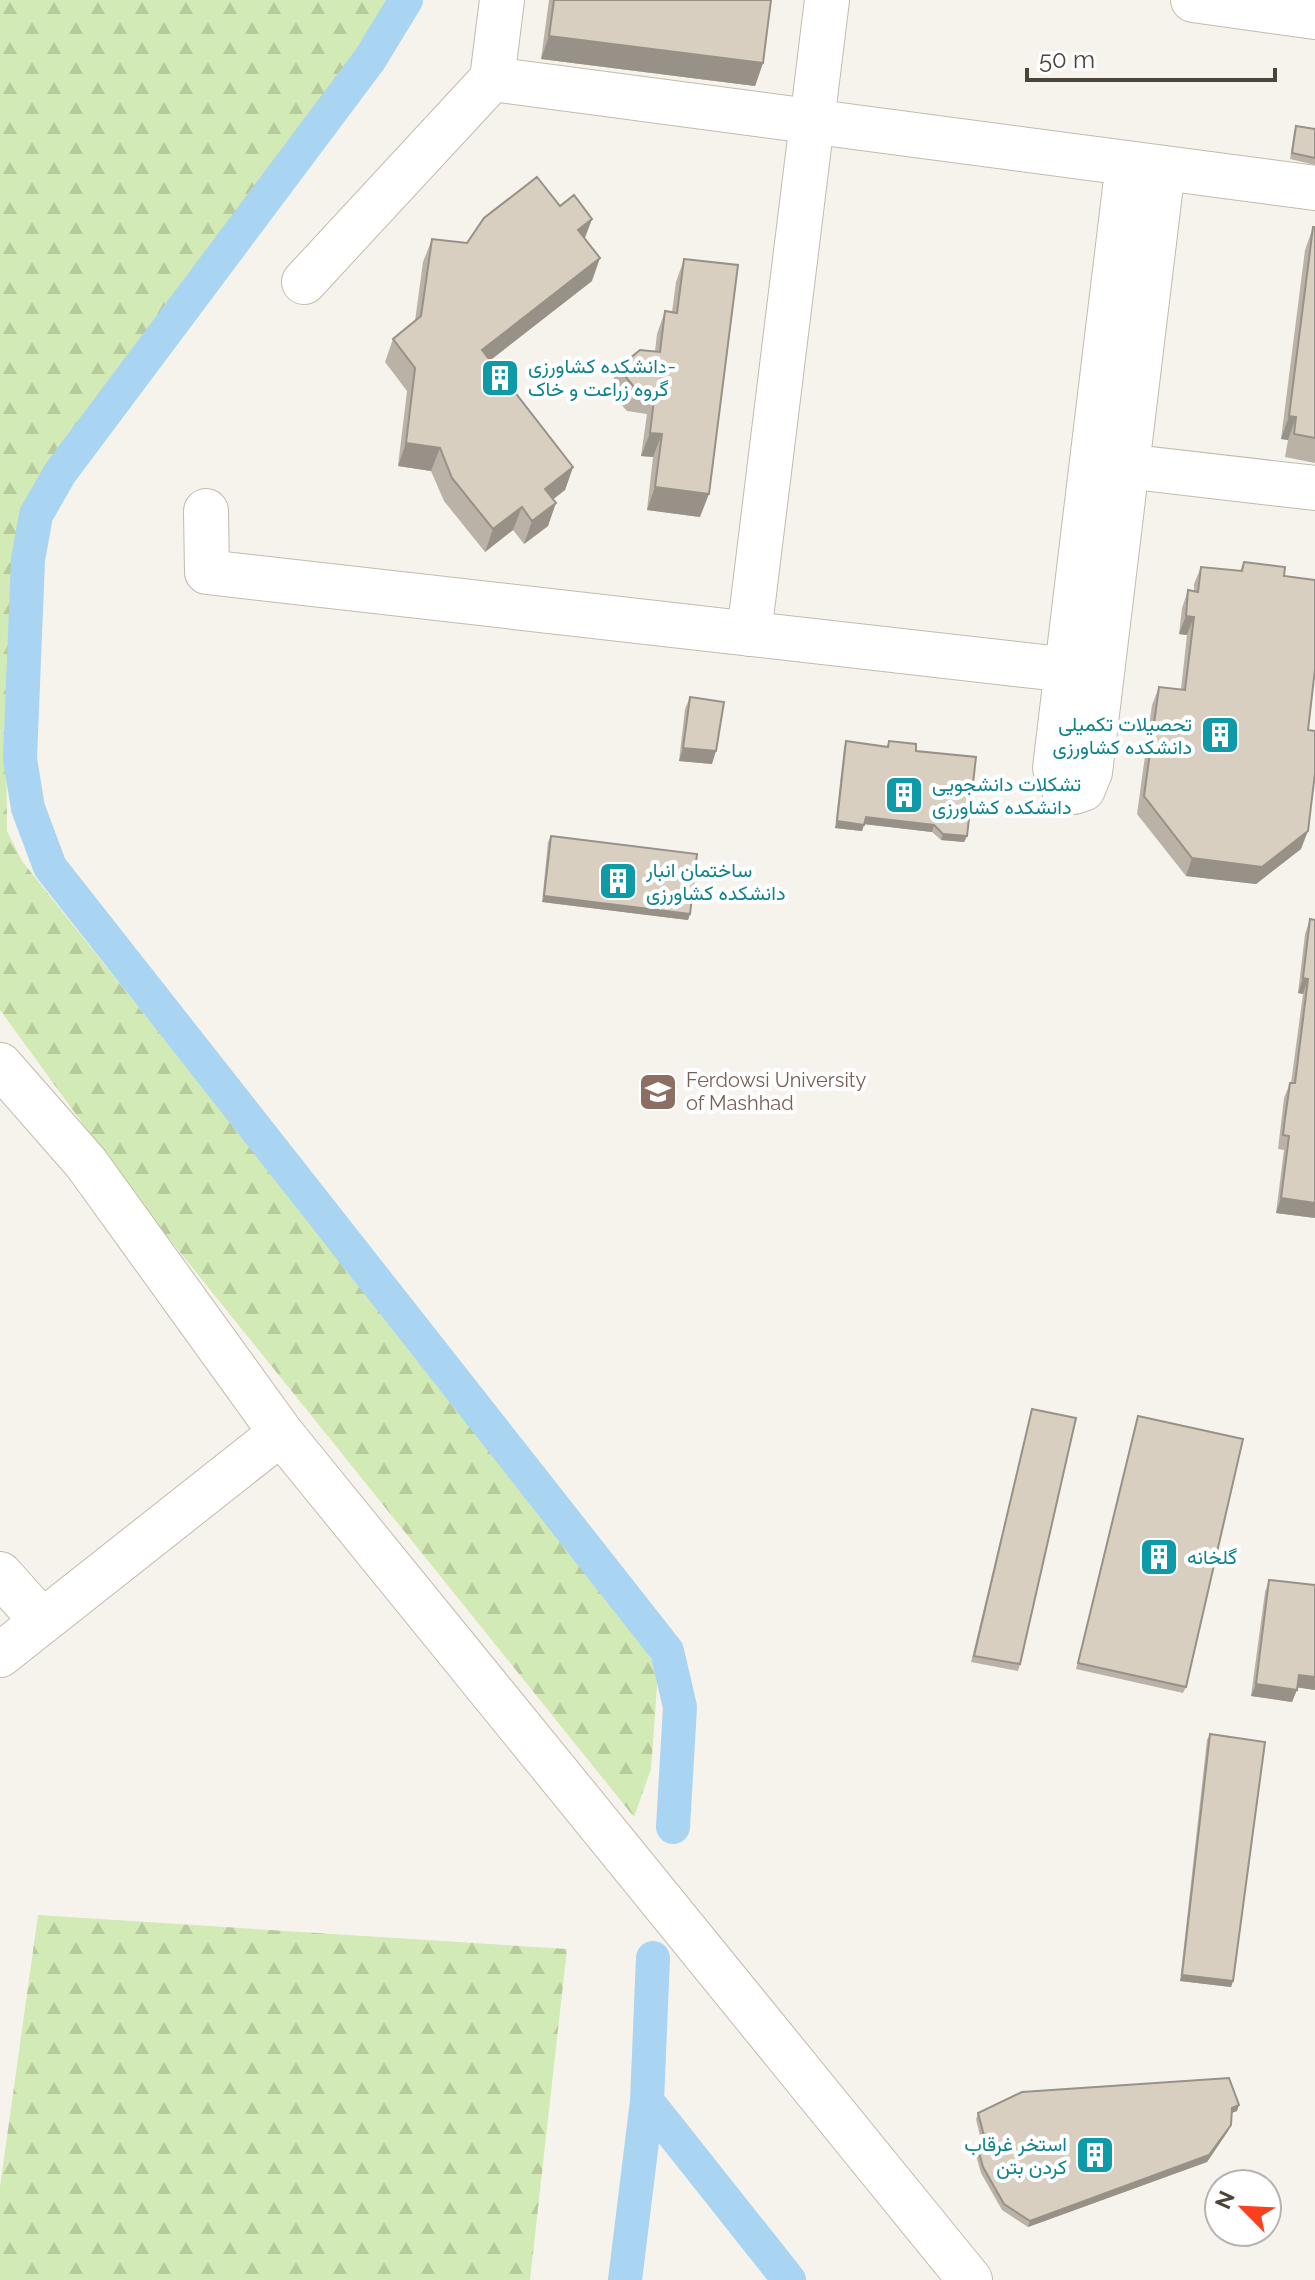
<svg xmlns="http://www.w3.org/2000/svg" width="1315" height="2280" font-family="Raleway,Vazirmatn,sans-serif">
<defs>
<pattern id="forest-firs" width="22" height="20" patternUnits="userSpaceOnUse" patternTransform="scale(2)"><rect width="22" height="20" fill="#d2eab5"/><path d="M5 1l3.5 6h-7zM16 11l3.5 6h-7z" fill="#b6ca9c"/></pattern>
</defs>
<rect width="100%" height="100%" fill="#f6f3ec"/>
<!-- forest -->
<path fill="url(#forest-firs)" d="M 0,0 L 386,0 L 357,58 L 227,223 L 61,451 L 17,531 L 6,734 L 7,831 L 22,861 L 636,1631 L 658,1672 L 651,1769 L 634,1817 L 142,1205 L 0,1010 Z
M 38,1915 L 567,1949 L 530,2280 L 0,2280 L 0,2187 Z"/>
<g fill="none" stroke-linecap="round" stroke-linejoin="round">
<!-- canal -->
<path stroke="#a9d4f2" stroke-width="34" d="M 406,0 L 370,59 L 60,473 L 36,515 L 28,560 L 20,759 L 28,808 L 50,867 L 667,1651 L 680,1707 L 673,1827
M 647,2101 L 789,2280
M 625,2280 L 647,2101 L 653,1958"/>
<!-- minor casing -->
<g stroke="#c2bbae" stroke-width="46">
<path id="minor" d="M 1193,0 L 1315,17
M 492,79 L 1315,188
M 1128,163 L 1055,768 L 1064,789 L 1074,792 L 1083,789 L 1090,772 L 1163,168
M 304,282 L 492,79 L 502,0
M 1099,463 L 1315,488
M 206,511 L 207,572 L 1095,673
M 749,634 L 827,0
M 0,1065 L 86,1163 L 281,1433 L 970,2280
M 0,1574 L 42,1621
M 0,1655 L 281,1433"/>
</g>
<!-- minor -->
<use href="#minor" stroke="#fff" stroke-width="44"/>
</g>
<!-- wall -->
<path fill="#bab2a6" d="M 549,0 L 771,0 L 763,63 L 755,86 L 541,59 Z
M 1296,126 L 1315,129 L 1315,165 L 1290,159 L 1294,132 Z
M 560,206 L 592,219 L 585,238 L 592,281 L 490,360 L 573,467 L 565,490 L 553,499 L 548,526 L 524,544 L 513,530 L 485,552 L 444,501 L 431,471 L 398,466 L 407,391 L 385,362 L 393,339 L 415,321 L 423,262 L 432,239 L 467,243 Z
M 1313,227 L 1315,227 L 1315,463 L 1285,457 L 1288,440 L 1281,439 L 1305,250 Z
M 684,259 L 700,517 L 647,510 L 653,457 L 641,456 L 647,414 L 627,411 L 609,391 L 618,368 L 655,351 L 657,334 L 665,311 L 672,312 L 676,282 Z
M 1244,562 L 1284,576 L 1308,730 L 1301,849 L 1256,884 L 1186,876 L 1137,814 L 1152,705 L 1159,687 L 1181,689 L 1187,635 L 1179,634 L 1182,608 L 1188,590 L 1194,591 L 1194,584 L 1201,567 L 1240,571 Z
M 690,697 L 712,764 L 679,761 L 685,709 Z
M 846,741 L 887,747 L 889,741 L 916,751 L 967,836 L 964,842 L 941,840 L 932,832 L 864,824 L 862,831 L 835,828 L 844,747 Z
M 551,836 L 690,914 L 688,920 L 542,902 L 548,842 Z
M 1310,919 L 1315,1218 L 1276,1213 L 1284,1150 L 1278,1149 L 1284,1098 L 1290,1083 L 1291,1083 L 1303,994 L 1298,993 L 1305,934 Z
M 1032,1409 L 1020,1664 L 1018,1671 L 971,1662 Z
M 1138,1416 L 1186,1687 L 1183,1693 L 1076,1669 Z
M 1269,1580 L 1315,1690 L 1297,1687 L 1292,1702 L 1251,1696 L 1265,1592 Z
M 1210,1734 L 1233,1981 L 1231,1987 L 1180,1981 L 1207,1740 Z
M 1239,2105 L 1237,2111 L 1231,2113 L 1228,2131 L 1207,2162 L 1028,2227 L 1002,2210 L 981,2173 L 975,2152 L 977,2145 L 982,2144 L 976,2119 L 978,2113 Z"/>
<!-- shaded-wall -->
<path fill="#979187" d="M 549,36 L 763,63 L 755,86 L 541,59 Z
M 592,219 L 583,242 L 578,230 Z
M 600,258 L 592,281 L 474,373 L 482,350 Z
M 1289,416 L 1296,417 L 1288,440 L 1281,439 Z
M 650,433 L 662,434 L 653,457 L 641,456 Z
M 406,443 L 440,448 L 431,471 L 398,466 Z
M 573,467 L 565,490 L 537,512 L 545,489 Z
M 655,487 L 709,494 L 700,517 L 647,510 Z
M 556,503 L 548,526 L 524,544 L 532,521 Z
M 522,507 L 513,530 L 485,552 L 493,529 Z
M 1186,616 L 1194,617 L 1187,635 L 1179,634 Z
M 683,748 L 716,751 L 712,764 L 679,761 Z
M 866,817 L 934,825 L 932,832 L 863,824 Z
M 837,821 L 864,825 L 862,831 L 835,828 Z
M 1308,831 L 1301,849 L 1256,884 L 1186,876 L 1192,858 Z
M 943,834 L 967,836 L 964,842 L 941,840 Z
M 544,896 L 690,914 L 688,920 L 542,902 Z
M 1303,978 L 1308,979 L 1303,994 L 1298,993 Z
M 1281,1198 L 1315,1203 L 1315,1218 L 1276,1213 Z
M 1299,1675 L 1315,1677 L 1315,1690 L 1294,1687 Z
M 1256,1684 L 1297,1690 L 1292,1702 L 1251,1696 Z
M 1182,1975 L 1233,1981 L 1231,1987 L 1180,1981 Z
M 1239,2105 L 1237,2111 L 1229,2114 L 1232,2108 Z
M 1231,2125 L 1228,2131 L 1207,2162 L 1028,2227 L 1030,2221 Z"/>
<!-- building -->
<path fill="#d8cfc1" stroke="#979187" stroke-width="2" d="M 554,0 L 771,0 L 763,63 L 549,36 Z
M 1296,126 L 1315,129 L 1315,158 L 1292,153 Z
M 537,177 L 560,206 L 574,195 L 592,219 L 578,230 L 600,258 L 482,350 L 573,467 L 545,489 L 556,503 L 532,521 L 522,507 L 493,529 L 452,478 L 440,448 L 406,443 L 415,368 L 393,339 L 421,316 L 432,239 L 467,243 L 484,218 Z
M 1313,227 L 1315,227 L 1315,438 L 1294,434 L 1296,417 L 1289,416 Z
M 684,259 L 738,265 L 709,494 L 655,487 L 662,434 L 650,433 L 655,391 L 635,388 L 618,368 L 640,350 L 660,352 L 665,311 L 677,313 Z
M 1244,562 L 1285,567 L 1284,576 L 1315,580 L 1315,669 L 1308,730 L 1315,731 L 1315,773 L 1308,831 L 1262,867 L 1192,858 L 1144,796 L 1159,687 L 1185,690 L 1194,617 L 1186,616 L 1188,590 L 1198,592 L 1201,567 L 1242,571 Z
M 690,697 L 724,702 L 716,751 L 683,748 Z
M 846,741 L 888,747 L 889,741 L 916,744 L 916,751 L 976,757 L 967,836 L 943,834 L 934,825 L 866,817 L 864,825 L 837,821 Z
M 551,836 L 697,854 L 690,914 L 544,896 Z
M 1310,919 L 1315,920 L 1315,1203 L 1281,1198 L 1289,1136 L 1283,1135 L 1285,1118 L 1290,1083 L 1295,1083 L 1308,979 L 1303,978 Z
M 1032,1409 L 1076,1418 L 1020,1664 L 974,1656 Z
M 1138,1416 L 1243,1439 L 1186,1687 L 1078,1663 Z
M 1269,1580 L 1315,1585 L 1315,1677 L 1299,1675 L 1297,1690 L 1256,1684 Z
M 1210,1734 L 1265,1742 L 1233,1981 L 1182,1975 Z
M 1229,2078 L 1239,2105 L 1232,2108 L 1231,2125 L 1209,2155 L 1030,2221 L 1004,2204 L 983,2167 L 977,2145 L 986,2143 L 978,2113 L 1022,2092 Z"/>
<!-- icons -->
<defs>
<g id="building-square" transform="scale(2)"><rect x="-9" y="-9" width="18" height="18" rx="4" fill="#0f9aa8" stroke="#fff"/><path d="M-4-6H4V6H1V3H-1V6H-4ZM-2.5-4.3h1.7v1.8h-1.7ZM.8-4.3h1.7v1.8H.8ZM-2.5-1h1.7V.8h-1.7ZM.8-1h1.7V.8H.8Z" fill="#fff"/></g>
<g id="university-square" transform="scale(2)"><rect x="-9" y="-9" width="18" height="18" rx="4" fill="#8d6e63" stroke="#fff"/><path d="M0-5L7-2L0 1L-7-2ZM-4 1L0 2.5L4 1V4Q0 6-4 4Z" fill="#fff"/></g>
</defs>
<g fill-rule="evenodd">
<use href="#building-square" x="500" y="378"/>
<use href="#building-square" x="1220" y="735"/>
<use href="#building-square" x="904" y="795"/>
<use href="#building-square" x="618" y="881"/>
<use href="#university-square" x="658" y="1092"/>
<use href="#building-square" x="1159" y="1557"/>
<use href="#building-square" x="1095" y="2155"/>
</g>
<g text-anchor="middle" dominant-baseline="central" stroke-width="8" stroke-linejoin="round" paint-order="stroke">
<!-- culture labels -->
<g font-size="20" fill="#0d838f" stroke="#fff" text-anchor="start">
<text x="528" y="366">دانشکده کشاورزی-<tspan x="528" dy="23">گروه زراعت و خاک</tspan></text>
<text x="1192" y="724" text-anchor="end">تحصیلات تکمیلی<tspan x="1192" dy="23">دانشکده کشاورزی</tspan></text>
<text x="932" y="784">تشکلات دانشجویی<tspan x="932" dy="23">دانشکده کشاورزی</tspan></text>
<text x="646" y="870">ساختمان انبار<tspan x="646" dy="23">دانشکده کشاورزی</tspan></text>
<text x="1187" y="1557">گلخانه</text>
<text x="1067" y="2144" text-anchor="end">استخر غرقاب<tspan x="1067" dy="23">کردن بتن</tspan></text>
</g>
<!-- education labels -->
<g font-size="20" fill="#785e54" stroke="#fff" text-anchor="start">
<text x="686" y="1080">Ferdowsi University<tspan x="686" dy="23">of Mashhad</tspan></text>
</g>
</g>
<!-- north arrow -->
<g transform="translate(1243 2208) rotate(294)"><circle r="38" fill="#ffffff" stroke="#b7b4b0" stroke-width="2"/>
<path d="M0-6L14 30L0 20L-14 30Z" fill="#fc3f1d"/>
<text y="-12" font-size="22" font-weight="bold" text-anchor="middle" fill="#4b4439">N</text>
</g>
<!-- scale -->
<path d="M1027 68v12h248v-12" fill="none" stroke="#4b4439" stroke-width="4"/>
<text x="1039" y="68" font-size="24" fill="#4b4439" stroke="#ffffff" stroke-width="6" paint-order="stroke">50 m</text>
</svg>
